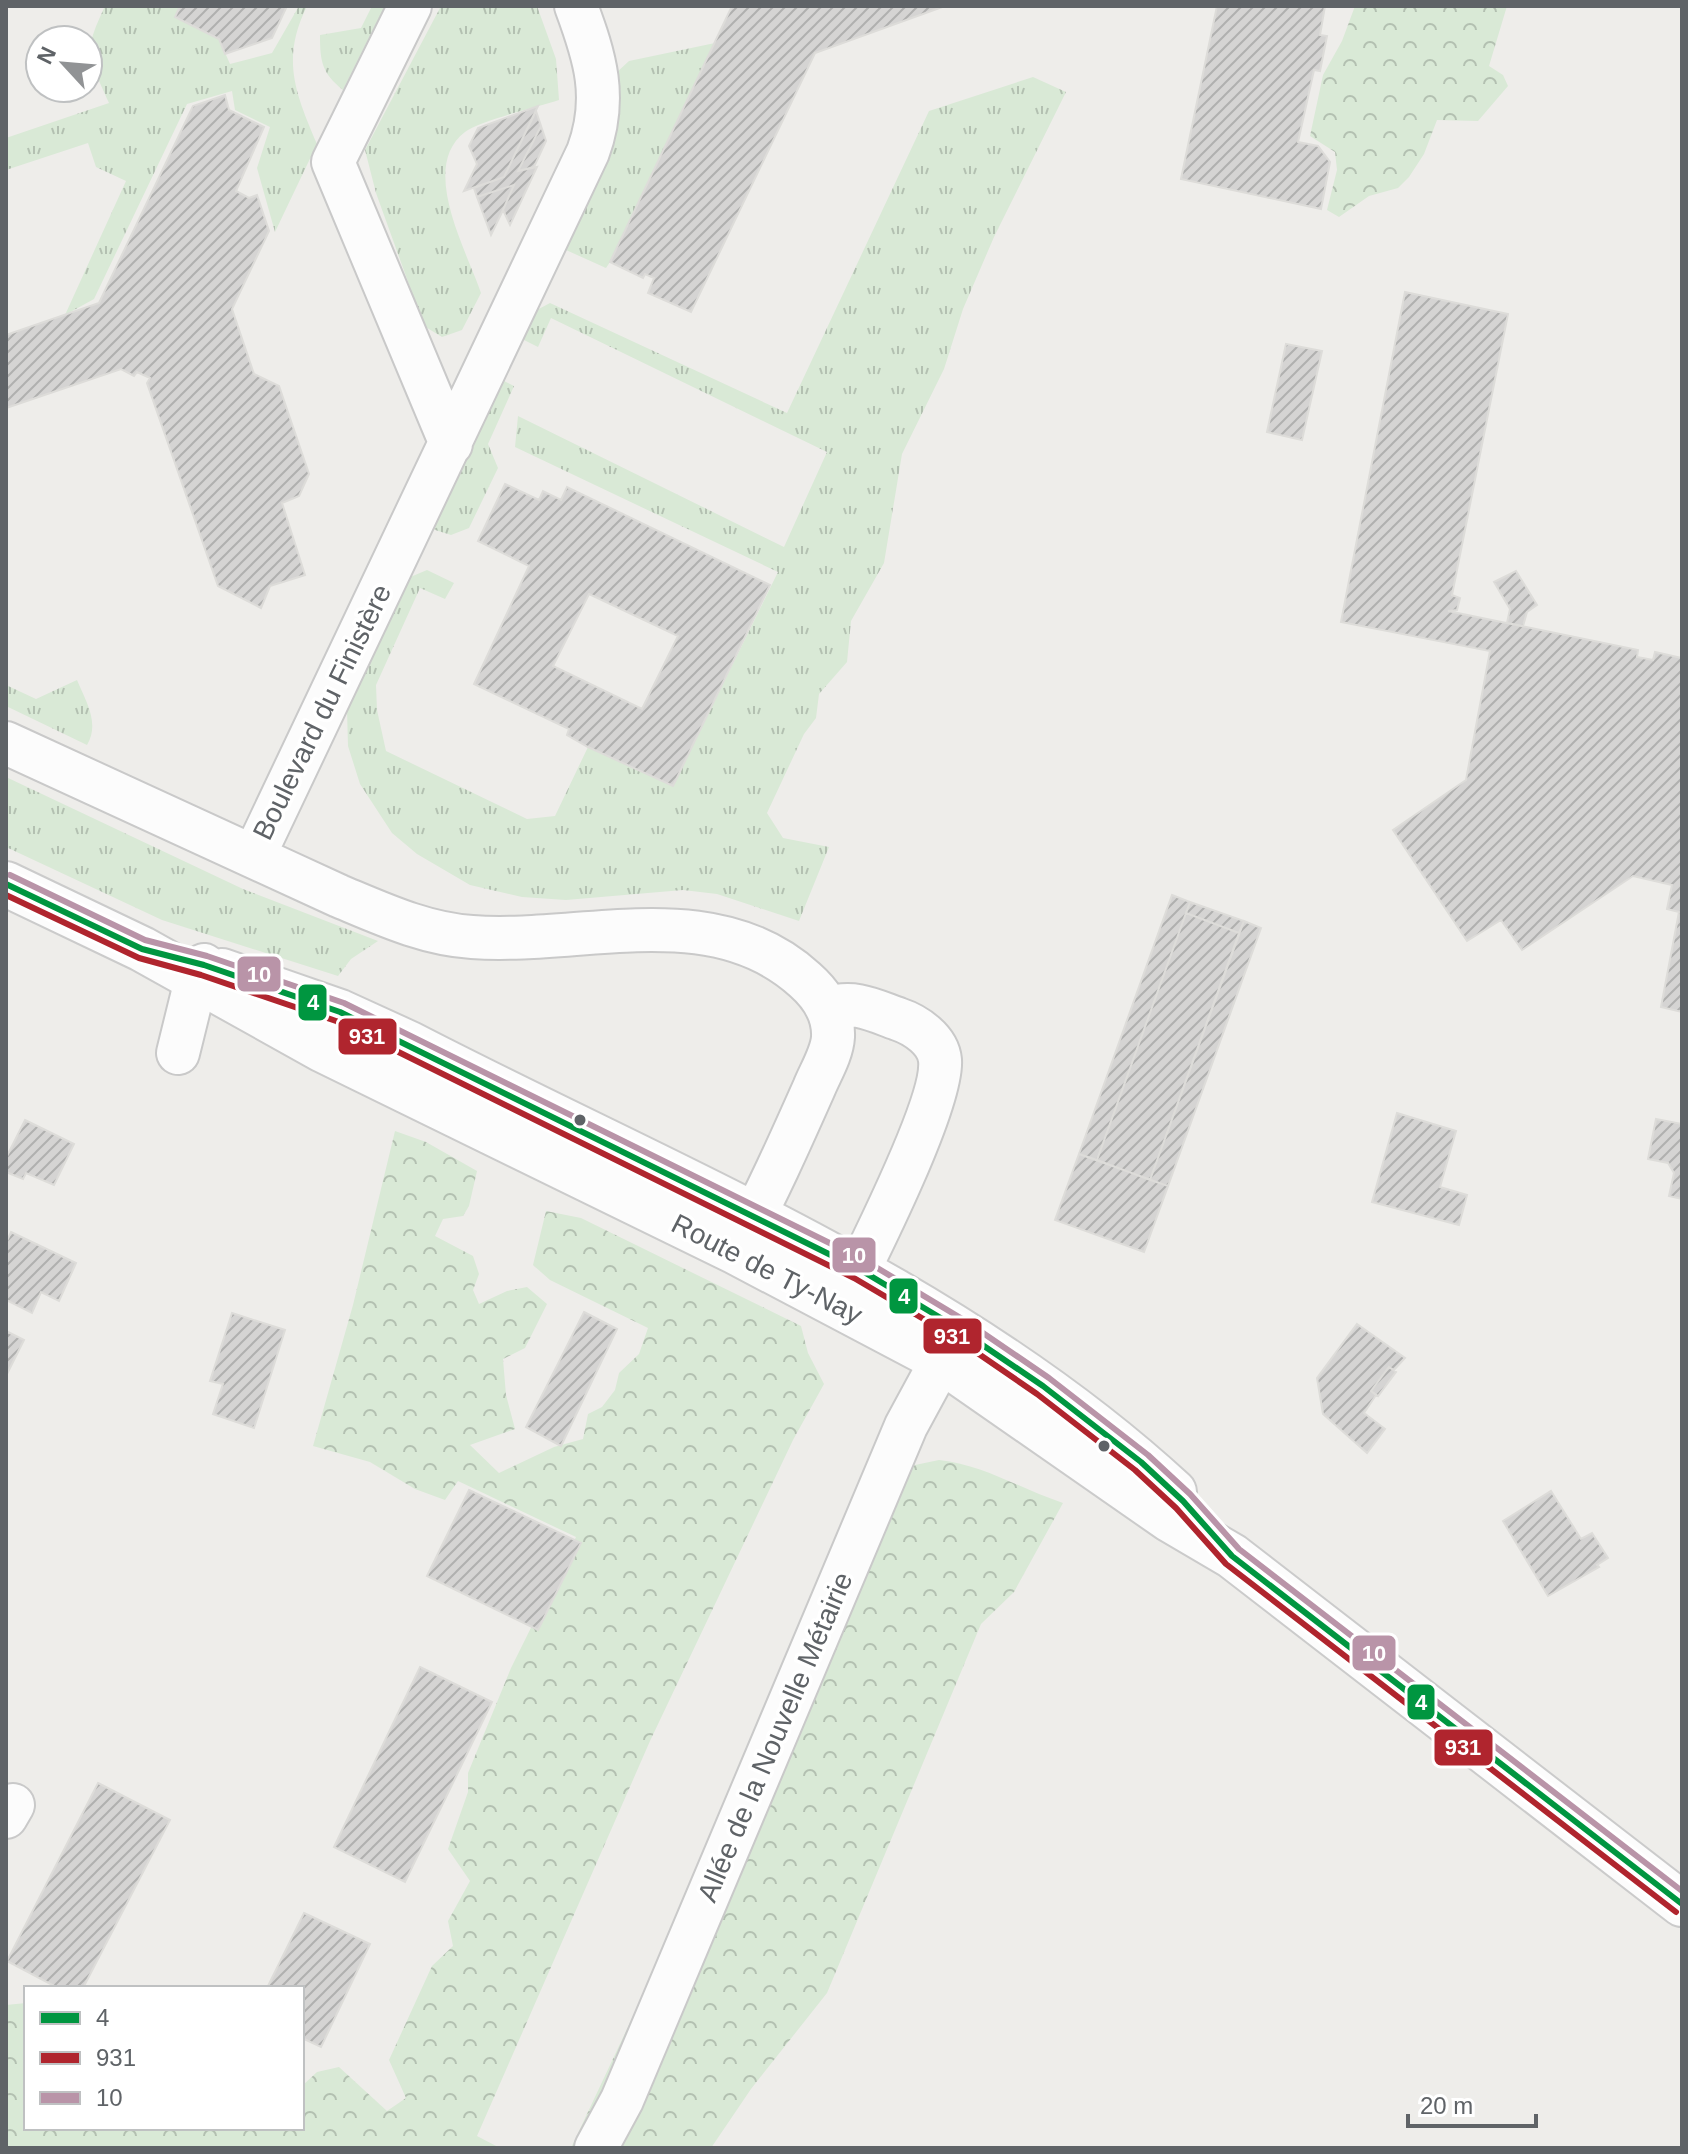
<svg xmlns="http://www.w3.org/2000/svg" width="1688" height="2154" font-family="Arial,sans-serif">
<defs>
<pattern id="grass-tufts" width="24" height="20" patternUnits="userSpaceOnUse" patternTransform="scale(2)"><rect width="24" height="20" fill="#d9e9d6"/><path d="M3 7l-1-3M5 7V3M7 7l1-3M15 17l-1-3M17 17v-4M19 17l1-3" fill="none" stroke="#b3c0b1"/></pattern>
<pattern id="forest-crowns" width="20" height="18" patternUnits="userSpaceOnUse" patternTransform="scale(2)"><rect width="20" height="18" fill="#d9e9d6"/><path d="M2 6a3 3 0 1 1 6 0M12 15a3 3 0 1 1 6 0" fill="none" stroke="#b3c0b1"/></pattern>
<pattern id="building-hatch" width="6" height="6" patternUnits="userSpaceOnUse" patternTransform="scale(2)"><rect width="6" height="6" fill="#d5d4d3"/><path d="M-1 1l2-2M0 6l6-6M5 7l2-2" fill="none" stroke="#b0b0af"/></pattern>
</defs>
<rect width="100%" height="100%" fill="#eeedea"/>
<!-- grass -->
<path fill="url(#grass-tufts)" d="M 105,6 L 180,6 L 175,17 L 219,39 L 230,64 L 272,53 L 299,6 L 307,6 C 281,59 295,92 317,144 L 275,232 L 257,168 L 270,127 L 235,110 L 232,91 L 187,104 L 94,299 L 65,315 L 126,181 L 96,167 L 88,143 L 6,170 L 6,138 L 109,103 C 88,55 82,55 105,6 Z
M 372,6 L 385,6 L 343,90 C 322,73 320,62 320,35 L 361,28 Z
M 441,6 L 537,6 L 556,59 L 559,100 C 538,107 481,120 465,132 C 419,167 466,249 481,293 L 462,330 L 442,337 L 424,326 L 376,193 L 365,150 Z
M 715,43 L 610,262 L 606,268 L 566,250 L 599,173 L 616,73 L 629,61 Z
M 1033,77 L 1066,92 L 994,237 L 963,309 L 944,369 L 902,454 L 884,563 L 851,621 L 847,662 L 819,694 L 816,718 L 804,734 L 767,813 L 783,838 L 829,847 L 799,921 L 717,894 L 683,890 L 566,900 L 522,897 L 470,885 L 417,854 L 392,833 L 360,784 L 348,746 L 347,710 L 408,578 L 427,570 L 454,583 L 445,599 L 420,588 L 376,685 L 377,710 L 386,751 L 527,819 L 555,816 L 588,747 L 673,786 L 778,572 L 515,447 L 518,416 L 784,547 L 827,452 L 551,318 L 538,347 L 520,338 L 535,311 L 550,303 L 787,413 L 929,111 Z
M 502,380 L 514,386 L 488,444 L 498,468 L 469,528 L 451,535 L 432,529 Z
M 77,680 C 86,702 100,723 87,745 L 6,706 L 6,685 L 36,699 Z
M 6,777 L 243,889 L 378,941 L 351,959 L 338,976 L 162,920 L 6,847 Z"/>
<!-- forest -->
<path fill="url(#forest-crowns)" d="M 1355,6 L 1507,6 L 1489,66 L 1503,75 L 1508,86 L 1478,121 L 1437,120 L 1424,154 L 1409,177 L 1398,188 L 1369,196 L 1339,217 L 1327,210 L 1337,170 L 1335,152 L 1310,136 L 1323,75 L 1342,41 Z
M 395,1131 L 426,1142 L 477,1171 L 469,1206 L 463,1216 L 443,1219 L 435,1236 L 473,1256 L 479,1274 L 473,1290 L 479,1304 L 507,1291 L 527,1287 L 547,1304 L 525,1348 L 503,1359 L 506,1395 L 515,1429 L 470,1445 L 499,1473 L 554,1447 L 583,1439 L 588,1414 L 602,1407 L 615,1390 L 619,1373 L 639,1354 L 648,1328 L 550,1280 L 533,1265 L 546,1211 L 581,1218 L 801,1326 L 808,1353 L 824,1384 L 793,1440 L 650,1741 L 477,2136 L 500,2148 L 6,2148 L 6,2005 L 26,2003 L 26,2128 L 302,2128 L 302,2086 L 317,2072 L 339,2067 L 387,2111 L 406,2098 L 389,2060 L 432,1966 L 453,1946 L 448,1921 L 470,1881 L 448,1849 L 468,1792 L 468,1773 L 511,1668 L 576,1537 L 458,1481 L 445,1500 L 415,1489 L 370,1462 L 313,1446 L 353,1305 Z
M 939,1460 C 985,1465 1020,1489 1063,1503 L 1014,1592 L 981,1624 L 827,1993 L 751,2089 L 711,2148 L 571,2148 L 875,1502 L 915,1465 Z"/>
<!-- building -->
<path fill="url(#building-hatch)" stroke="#dddcd9" stroke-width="2" fill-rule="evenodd" d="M 180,6 L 287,6 L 272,38 L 225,54 L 219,39 L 175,17 Z
M 732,6 L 945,6 L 815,53 L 691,312 L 648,293 L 654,278 L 645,274 L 643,278 L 610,262 Z
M 1217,6 L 1325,6 L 1320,35 L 1327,36 L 1320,71 L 1314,70 L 1298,142 L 1318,146 L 1330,162 L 1321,209 L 1181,179 Z
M 225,95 L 229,110 L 264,127 L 236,191 L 249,198 L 257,195 L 269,231 L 232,309 L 254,374 L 279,386 L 309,474 L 299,496 L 282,503 L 305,575 L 270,586 L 261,608 L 218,586 L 147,383 L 150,378 L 137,372 L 134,376 L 121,369 L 6,408 L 6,335 L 99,303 L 193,106 Z
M 538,106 L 504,177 L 464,191 L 477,164 L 469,146 L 478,128 Z
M 536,111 L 541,126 L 518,171 L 537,167 L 510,225 L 503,210 L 514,185 L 477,197 L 474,188 L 504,177 Z
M 541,126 L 546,141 L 534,167 L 518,171 Z
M 514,185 L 503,210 L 491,235 L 477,197 Z
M 1405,292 L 1508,314 L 1452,595 L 1460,598 L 1457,610 L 1448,611 L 1638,650 L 1637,657 L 1653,660 L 1655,652 L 1682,658 L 1682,1012 L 1661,1007 L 1679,912 L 1667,909 L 1672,885 L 1633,876 L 1522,950 L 1501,920 L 1467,941 L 1393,830 L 1466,780 L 1490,651 L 1341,622 Z
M 1286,344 L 1322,351 L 1302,440 L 1267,432 Z
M 505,484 L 539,500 L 543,491 L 561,500 L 567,487 L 770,585 L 673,786 L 588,747 L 567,735 L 569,729 L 474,684 L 529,566 L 478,541 ZM 589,594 L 678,636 L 642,709 L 553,666 Z
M 1516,571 L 1537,605 L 1527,612 L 1523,626 L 1507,623 L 1510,609 L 1494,582 Z
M 1172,895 L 1190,902 L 1097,1160 L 1079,1154 Z
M 1190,902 L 1244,921 L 1239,933 L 1186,913 Z
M 1186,913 L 1239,933 L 1150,1180 L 1097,1160 Z
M 1244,921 L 1261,928 L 1168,1186 L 1150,1180 Z
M 1397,1113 L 1456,1131 L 1440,1187 L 1467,1195 L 1459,1225 L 1372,1202 Z
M 1656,1119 L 1682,1124 L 1682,1199 L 1669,1196 L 1674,1173 L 1668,1163 L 1648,1159 Z
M 25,1120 L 74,1144 L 54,1185 L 26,1173 L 23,1179 L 6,1172 L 6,1158 Z
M 1079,1154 L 1168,1186 L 1144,1252 L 1055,1220 Z
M 11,1232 L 76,1263 L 59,1301 L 41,1292 L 32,1313 L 6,1300 L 6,1243 Z
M 584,1312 L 617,1329 L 561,1446 L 526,1427 Z
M 232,1313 L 285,1330 L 254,1428 L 213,1414 L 223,1384 L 210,1381 Z
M 1357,1324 L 1405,1358 L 1394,1370 L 1389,1367 L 1371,1391 L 1376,1395 L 1364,1413 L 1385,1429 L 1367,1453 L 1323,1414 L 1317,1378 Z
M 6,1331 L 24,1340 L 6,1376 Z
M 1389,1367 L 1396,1372 L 1378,1396 L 1371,1391 Z
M 469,1490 L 581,1543 L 538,1630 L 427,1576 Z
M 1551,1491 L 1581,1539 L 1592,1533 L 1608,1558 L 1597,1565 L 1599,1567 L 1548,1596 L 1503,1521 Z
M 420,1667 L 492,1702 L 405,1882 L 334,1847 Z
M 98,1783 L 170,1820 L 83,1988 L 58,1988 L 7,1961 Z
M 304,1913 L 370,1944 L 321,2047 L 302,2038 L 302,1988 L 267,1988 Z"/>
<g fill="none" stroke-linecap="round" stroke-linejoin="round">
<!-- street casing -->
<g stroke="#c9c9c9" stroke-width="46">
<path id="street" d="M 410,6 L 333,162 L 451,444
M 6,743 L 339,896 C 382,914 425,934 472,937 C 583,945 713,896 805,980 C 822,995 834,1013 833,1037 C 832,1054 820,1073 814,1088 C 790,1142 766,1196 738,1247
M 254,856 L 588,152 C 608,98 595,57 576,6
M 828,1008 C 855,1000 873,1010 898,1019 C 916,1025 938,1040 940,1060 C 944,1102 864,1260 842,1304
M 178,1053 L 196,980 L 204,965
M 6,1817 L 13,1805
M 596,2148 L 622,2100 L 906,1426 L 958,1330"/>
</g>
<!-- secondary casing -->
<g stroke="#cbcbcb" stroke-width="48">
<path id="secondary" d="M 6,884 L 142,949 L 323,1050 L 736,1252 L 939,1359 L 1169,1519 L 1232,1556 L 1682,1904
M 222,971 L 340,1012 L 410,1044 C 671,1179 955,1290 1174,1492"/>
</g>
<!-- street -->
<use href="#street" stroke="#fcfcfc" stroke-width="42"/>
<!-- secondary -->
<use href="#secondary" stroke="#fcfcfc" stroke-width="44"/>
<!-- bus-1 casing -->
<g stroke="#fff" stroke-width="12">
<path id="bus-1" d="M 6,884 L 142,949 L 204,965 L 340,1012 L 859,1269 L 959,1329 L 1043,1386 L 1141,1462 L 1183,1501 L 1232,1556 L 1682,1904"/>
</g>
<!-- bus-2 casing -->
<g stroke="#fff" stroke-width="12">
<path id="bus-2" d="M 6,895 L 139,958 L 201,975 L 336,1021 L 854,1278 L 954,1337 L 1037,1394 L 1135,1470 L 1176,1508 L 1226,1564 L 1676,1912"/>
</g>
<!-- bus-3 casing -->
<g stroke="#fff" stroke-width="12">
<path id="bus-3" d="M 10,875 L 145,940 L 207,956 L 344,1003 L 864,1260 L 964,1320 L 1049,1378 L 1148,1455 L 1190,1494 L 1239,1549 L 1682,1891"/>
</g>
<!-- bus-1 -->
<use href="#bus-1" stroke="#009640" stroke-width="6"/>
<!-- bus-2 -->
<use href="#bus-2" stroke="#b0252e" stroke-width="6"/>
<!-- bus-3 -->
<use href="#bus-3" stroke="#b994a8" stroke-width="6"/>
</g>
<!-- markers -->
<g fill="#5f6367" stroke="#fff" stroke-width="3">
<circle cx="580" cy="1120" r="7"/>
<circle cx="1104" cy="1446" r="7"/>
</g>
<g text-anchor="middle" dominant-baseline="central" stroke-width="7" stroke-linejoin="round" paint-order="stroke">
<!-- street labels -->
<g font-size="28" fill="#5f6367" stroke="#fff">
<text transform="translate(322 712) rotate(-64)">Boulevard du Finistère</text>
<text transform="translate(767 1269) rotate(27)">Route de Ty-Nay</text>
<text transform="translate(775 1737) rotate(-67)">Allée de la Nouvelle Métairie</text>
</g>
</g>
<g stroke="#fff" stroke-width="3">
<rect x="236" y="955" width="46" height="38" rx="8" fill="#b994a8"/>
<rect x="297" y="983" width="31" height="39" rx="8" fill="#009640"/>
<rect x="337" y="1017" width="61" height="39" rx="8" fill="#b0252e"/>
<rect x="831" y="1236" width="46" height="38" rx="8" fill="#b994a8"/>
<rect x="888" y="1277" width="31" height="38" rx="8" fill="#009640"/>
<rect x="922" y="1317" width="61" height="38" rx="8" fill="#b0252e"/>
<rect x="1351" y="1634" width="46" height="38" rx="8" fill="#b994a8"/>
<rect x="1406" y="1683" width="30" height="38" rx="8" fill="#009640"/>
<rect x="1433" y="1728" width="61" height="39" rx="8" fill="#b0252e"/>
</g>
<g font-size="22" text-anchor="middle" font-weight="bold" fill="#fff">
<text x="259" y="982">10</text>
<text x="313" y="1010">4</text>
<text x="367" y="1044">931</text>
<text x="854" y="1263">10</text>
<text x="904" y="1304">4</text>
<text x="952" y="1344">931</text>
<text x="1374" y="1661">10</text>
<text x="1421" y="1710">4</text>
<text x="1463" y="1755">931</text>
</g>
<!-- border -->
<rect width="1688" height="2154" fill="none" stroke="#5f6367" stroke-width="16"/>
<!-- legend -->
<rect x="24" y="1986" width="280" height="144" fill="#ffffff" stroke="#bfc1c2" stroke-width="2"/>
<rect x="40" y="2012" width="40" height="12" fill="#009640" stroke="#bfc1c2" stroke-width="2"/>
<text x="96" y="2026" font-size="24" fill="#5f6367">4</text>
<rect x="40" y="2052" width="40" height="12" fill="#b0252e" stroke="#bfc1c2" stroke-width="2"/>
<text x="96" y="2066" font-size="24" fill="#5f6367">931</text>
<rect x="40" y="2092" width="40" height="12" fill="#b994a8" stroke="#bfc1c2" stroke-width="2"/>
<text x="96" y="2106" font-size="24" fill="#5f6367">10</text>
<!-- north arrow -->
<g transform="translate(64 64) rotate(296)"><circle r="38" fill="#ffffff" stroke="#bfc1c2" stroke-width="2"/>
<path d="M0-6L14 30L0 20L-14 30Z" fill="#919395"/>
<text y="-12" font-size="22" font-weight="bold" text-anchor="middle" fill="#5f6367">N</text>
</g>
<!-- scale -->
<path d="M1408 2114v12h128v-12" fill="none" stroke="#5f6367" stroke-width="4"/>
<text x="1420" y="2114" font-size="24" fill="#5f6367" stroke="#ffffff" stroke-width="6" paint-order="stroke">20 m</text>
</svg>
